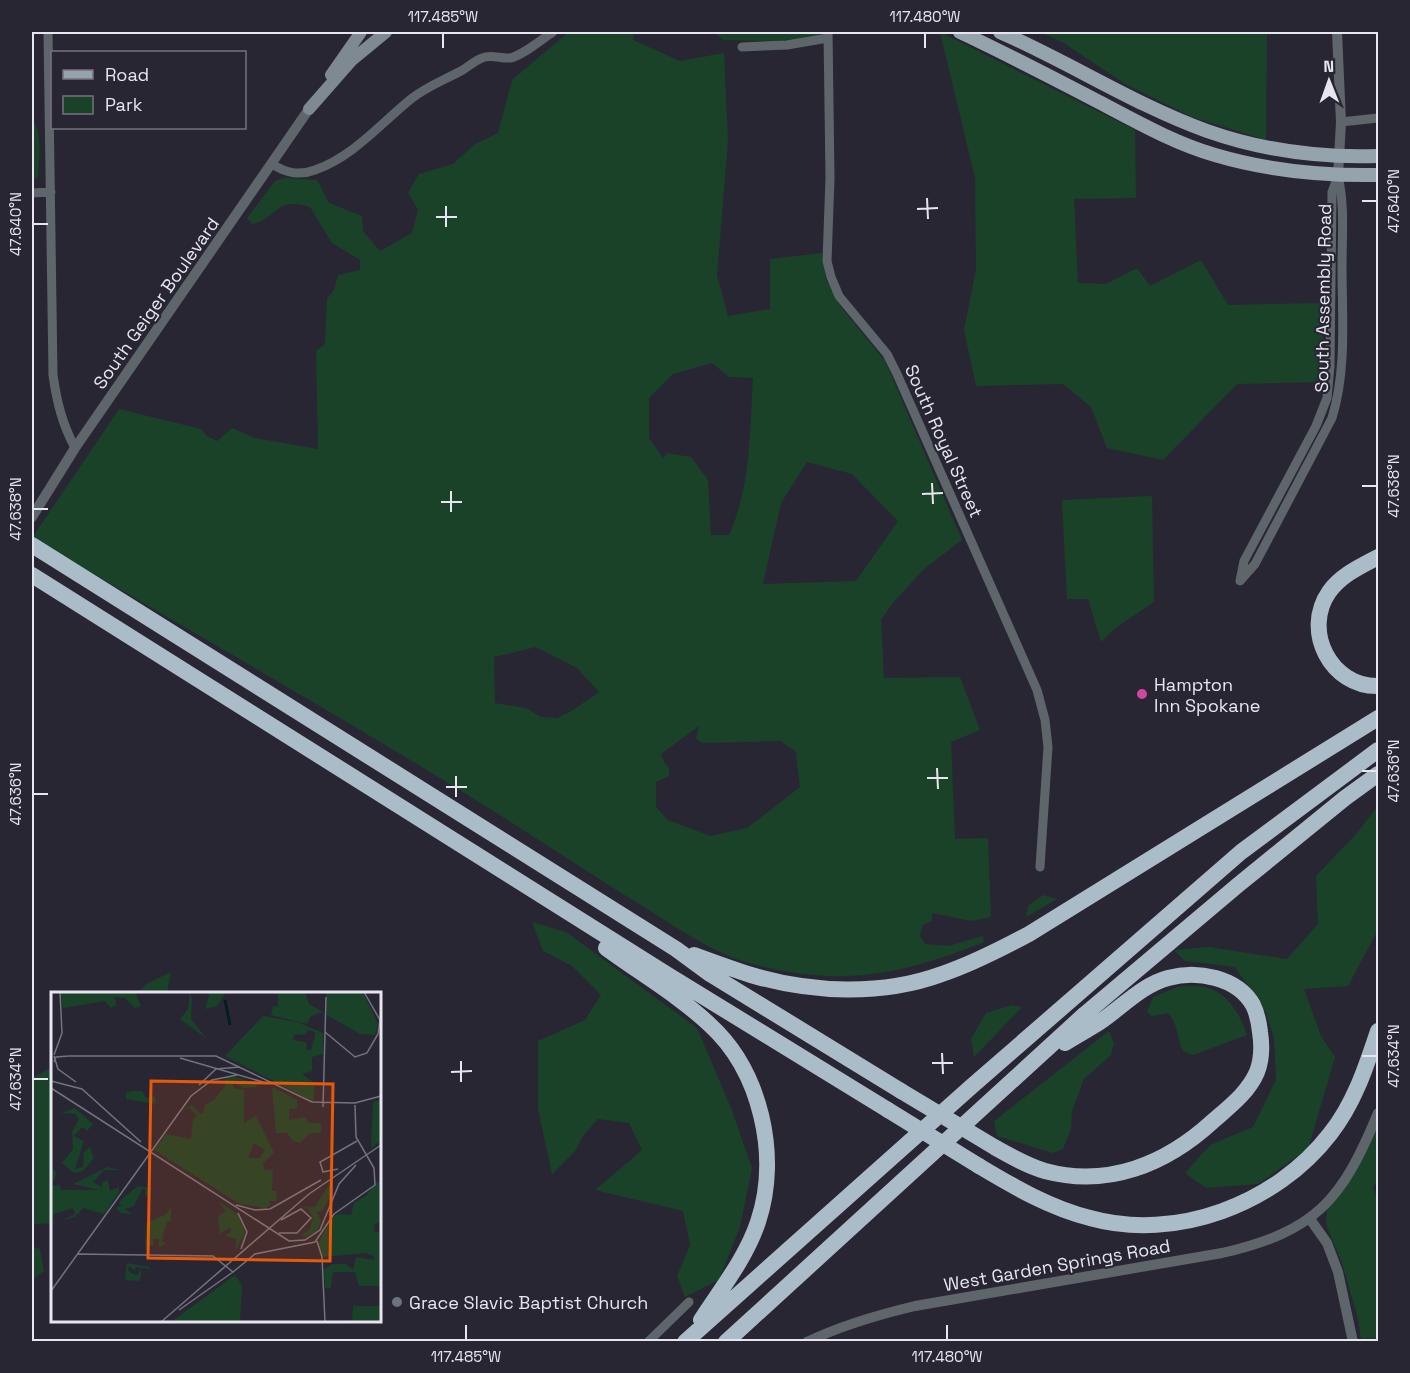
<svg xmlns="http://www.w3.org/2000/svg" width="1410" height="1373" font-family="'Space Grotesk',sans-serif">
<rect width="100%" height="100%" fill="#292634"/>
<!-- green -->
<path fill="#194229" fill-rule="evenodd" d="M 569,32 L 634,32 L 633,40 L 680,61 L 724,53 L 728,142 L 717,275 L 728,316 L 770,309 L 770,259 L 822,253 L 826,280 L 841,307 L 885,361 L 962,540 L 924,569 L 892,604 L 881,620 L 884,678 L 960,677 L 980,730 L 951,742 L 955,839 L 988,838 L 991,917 L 971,921 L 932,913 L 932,921 L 923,925 L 920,936 L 925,944 L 948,946 L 983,936 L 984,942 C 899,976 842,987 752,964 C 716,954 683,932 652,912 C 598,879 546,844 492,810 C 341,716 185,628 32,538 L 119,409 L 201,429 L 207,436 L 217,441 L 232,428 L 255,438 L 318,449 L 316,351 L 325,344 L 327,299 L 334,290 L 338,275 L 360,270 L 360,260 L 332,243 L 310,207 C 274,197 282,215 253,224 L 247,218 L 275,181 L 284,178 L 317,180 L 329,203 L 362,216 L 363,231 L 380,251 L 412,233 L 418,210 L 408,193 L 419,174 L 453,164 L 475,144 L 498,133 L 512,80 ZM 712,363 L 729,377 L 753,378 C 750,431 751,486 729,535 L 711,535 L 708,480 L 691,457 L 667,453 L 663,458 L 649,438 L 649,398 L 673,374 ZM 807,462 L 852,474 L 898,521 L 856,581 L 763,584 L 781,503 ZM 536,647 L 577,668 L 599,692 L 573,710 L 557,718 L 541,717 L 526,708 L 495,703 L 494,657 ZM 699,726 L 696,738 L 702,743 L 781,741 L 796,752 L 800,787 L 747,828 L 710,836 L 668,820 L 656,807 L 656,782 L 669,776 L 669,768 L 664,762 L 661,754 Z
M 714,32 L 819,32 L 819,35 L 788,41 L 723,40 Z
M 940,32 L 1135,130 L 1136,198 L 1074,199 L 1078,283 L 1106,284 L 1137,268 L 1150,286 L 1201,260 L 1228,305 L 1323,303 L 1323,382 L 1237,384 L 1163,460 L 1107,448 L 1091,407 L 1063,384 L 976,386 L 964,330 L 976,269 L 975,178 Z
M 1040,32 L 1267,32 L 1266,140 L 1192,117 L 1125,84 L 1064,43 Z
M 32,119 C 43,132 39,160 38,177 L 32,181 Z
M 1152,496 L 1154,602 L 1114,629 L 1101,642 L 1088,599 L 1067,599 L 1062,500 Z
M 1378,806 L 1378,930 L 1348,986 L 1304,989 L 1321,1036 L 1335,1057 L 1308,1149 L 1258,1184 L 1206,1188 L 1185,1173 L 1210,1145 L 1253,1127 L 1276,1080 L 1274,1038 L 1266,1013 L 1235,967 L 1185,961 L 1174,950 L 1209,947 L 1287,959 L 1318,924 L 1316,876 L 1356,834 Z
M 1043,895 L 1057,899 L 1026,917 L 1028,906 Z
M 532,922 L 566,932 L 697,1028 L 731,1108 L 752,1168 L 740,1227 L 719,1280 L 685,1297 L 677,1276 L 690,1245 L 683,1211 L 595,1190 L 642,1150 L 629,1123 L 598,1119 L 583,1136 L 575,1151 L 552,1174 L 538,1109 L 538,1041 L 585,1020 L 601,995 L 572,966 L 543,951 Z
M 171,972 L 167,993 L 139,993 L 146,984 Z
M 1180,986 C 1187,986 1197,985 1204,987 C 1228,992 1240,1014 1247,1035 L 1193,1055 L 1183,1051 C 1176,1036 1179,1026 1168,1013 L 1152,1016 L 1147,1012 L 1153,997 Z
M 1012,1005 L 1022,1007 L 974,1057 L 971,1039 L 986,1013 Z
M 1109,1031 L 1114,1043 L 1111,1055 L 1084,1079 L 1072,1111 L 1071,1129 L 1063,1149 L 1053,1153 L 997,1136 L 994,1121 Z
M 52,1067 L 52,1223 L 35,1224 L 32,1226 L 32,1078 Z
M 1378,1126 L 1378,1180 L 1373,1187 L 1378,1200 L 1378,1338 L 1361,1339 L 1358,1319 L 1343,1266 L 1326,1224 L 1327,1210 Z
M 32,1246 L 40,1249 L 44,1271 L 32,1280 Z"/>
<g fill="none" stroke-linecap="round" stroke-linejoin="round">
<!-- minor -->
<path stroke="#5f666b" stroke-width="9" d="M 48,32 L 53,375 C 57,403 62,423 75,448
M 828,32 L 830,178 L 827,261 L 831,277 L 839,296 L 887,354 L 897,374 L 1037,690 L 1045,720 L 1048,747 L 1040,867
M 742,47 L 787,45 L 828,38
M 1341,122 L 1378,118
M 272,164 C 286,173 299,176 315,170 C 354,156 380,124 411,99 C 426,87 442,81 459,72 C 467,68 474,61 482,58 C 491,54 501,59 510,58 C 522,56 542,39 553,32
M 1338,176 C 1345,205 1342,237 1342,267 C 1342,317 1347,369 1332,418 L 1255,564 L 1240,581 L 1244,561 L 1316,426 L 1327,398 L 1330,366 L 1332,192 Z
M 32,193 L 51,192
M 648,1342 L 689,1302"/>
<!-- tertiary -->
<path stroke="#5f666b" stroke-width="10" d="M 1337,32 L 1341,122 L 1338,176
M 32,517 L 75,448 L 309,109
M 1310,1219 L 1327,1243 L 1338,1272 L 1353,1342
M 807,1342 C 842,1325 877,1315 915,1306 L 1222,1253 C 1317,1231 1342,1200 1378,1113"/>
<!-- secondary -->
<path stroke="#7e8990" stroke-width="12" d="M 331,75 L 361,32
M 309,109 L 352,60 L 386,32"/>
<!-- primary -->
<path stroke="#95a3ad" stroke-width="14" d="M 960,32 C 1007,54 1053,78 1099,102 C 1137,122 1174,143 1215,155 C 1269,171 1323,176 1378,175
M 1000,32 C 1069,62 1135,105 1207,131 C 1261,150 1321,158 1378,156"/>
<!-- motorway -->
<path stroke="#aabcc7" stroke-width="16" d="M 32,545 L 676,949 L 710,974 L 901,1091
M 1378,557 C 1361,566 1341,575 1329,592 C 1302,631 1331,687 1378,686
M 32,575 L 668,975 L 888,1110
M 606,948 C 640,973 678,995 709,1024 C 761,1071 780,1156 758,1222 C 746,1258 721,1289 701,1320
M 694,955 C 713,962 732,969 751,975 C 811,993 882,996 942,974 C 972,964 1001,949 1029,934 L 1378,718
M 996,1148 C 1012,1157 1028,1166 1045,1171 C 1108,1188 1166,1164 1212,1122 C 1229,1107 1248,1093 1257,1072 C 1262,1059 1262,1045 1260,1032 C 1259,1023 1257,1013 1253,1005 C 1237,977 1197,970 1168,978 C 1142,985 1122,1007 1100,1022 C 1089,1029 1076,1036 1065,1043
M 979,1166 C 1014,1187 1050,1208 1090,1218 C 1176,1242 1276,1204 1330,1134 C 1354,1104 1366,1067 1378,1031
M 685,1342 L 972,1086 L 1241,852 L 1378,750
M 726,1342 L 1085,1014 L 1238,885 L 1345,798 L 1378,774"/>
<!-- motorway-bridge -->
<path stroke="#aabcc7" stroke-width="16" d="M 901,1091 L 996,1148
M 888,1110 L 979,1166"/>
</g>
<!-- ticks -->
<path fill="none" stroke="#e7e5ef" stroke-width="2" d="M 443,33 L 443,48M 925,33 L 925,48M 927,198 L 928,219M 1362,201 L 1377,201M 446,206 L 446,227M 917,209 L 938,208M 436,217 L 457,217M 33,224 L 48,224M 932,483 L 933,504M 1362,486 L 1377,486M 451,491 L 451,512M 922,494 L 943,493M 441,502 L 462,502M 33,509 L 48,509M 937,768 L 938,789M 1362,771 L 1377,771M 456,776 L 456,797M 927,778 L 948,778M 446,787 L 467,787M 33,794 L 48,794M 942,1053 L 943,1074M 1362,1056 L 1377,1056M 461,1061 L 461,1082M 932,1063 L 953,1063M 451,1072 L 472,1071M 33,1079 L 48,1079M 466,1325 L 466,1340M 947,1325 L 947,1340"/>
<!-- markers -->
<circle fill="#d1479c" stroke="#292634" stroke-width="2" cx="1142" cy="694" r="6"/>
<circle fill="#6b7280" stroke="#292634" stroke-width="2" cx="397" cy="1302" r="6"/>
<g text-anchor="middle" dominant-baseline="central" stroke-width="4.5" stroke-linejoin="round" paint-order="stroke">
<!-- street labels -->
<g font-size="18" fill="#e7e5ef" stroke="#292634">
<text transform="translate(1323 298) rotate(-89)">South Assembly Road</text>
<text transform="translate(156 303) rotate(-55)">South Geiger Boulevard</text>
<text transform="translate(944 441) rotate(66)">South Royal Street</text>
<text transform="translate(1057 1265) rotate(-10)">West Garden Springs Road</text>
</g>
<!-- poi labels -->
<g font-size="18" fill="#e7e5ef" stroke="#292634" text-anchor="start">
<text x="1154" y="684">Hampton<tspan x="1154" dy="21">Inn Spokane</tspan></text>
<text x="409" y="1302">Grace Slavic Baptist Church</text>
</g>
</g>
<!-- overview -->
<g transform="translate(51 992)">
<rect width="330" height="330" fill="#292634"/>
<path d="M 9,0 L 84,0 L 90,14 L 84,16 L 74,6 L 64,5 L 65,13 L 60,16 L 54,9 L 12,16 ZM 139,0 L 141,7 L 140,27 L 156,47 L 129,27 L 137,17 ZM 159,0 L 175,0 L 166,14 L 154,17 ZM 227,0 L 254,0 L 258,12 L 272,20 L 260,24 L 256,32 L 220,23 L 222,14 L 227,15 ZM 275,0 L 312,0 L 327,32 L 324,43 L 309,42 L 276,23 ZM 212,24 L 246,30 L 272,41 L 272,62 L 261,65 L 261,79 L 251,82 L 263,91 L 263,110 L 174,64 ZM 257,38 L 264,40 L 264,44 L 260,58 L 256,58 L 255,50 L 242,48 L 243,43 L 255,42 ZM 181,84 L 205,91 L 206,95 L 193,96 L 183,91 L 182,96 L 193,98 L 193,131 L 205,124 L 223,161 L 212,171 L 213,178 L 222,178 L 221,199 L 225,199 L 226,209 L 218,209 L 220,213 L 214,216 L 189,212 L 103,158 L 115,142 L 140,147 L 142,128 L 146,124 L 139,116 L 131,118 L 141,113 L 149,122 L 153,120 L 154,113 L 164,107 L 174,94 L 174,85 ZM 203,151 L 214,158 L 209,166 L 197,166 ZM 221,95 L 246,108 L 246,117 L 238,117 L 238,128 L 254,125 L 258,131 L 270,131 L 270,141 L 259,141 L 249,151 L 242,149 L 236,141 L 225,141 ZM 81,99 L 91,99 L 95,106 L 104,104 L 105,112 L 75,107 L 75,101 ZM 330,108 L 330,149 L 320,156 L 322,110 ZM 24,116 L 42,132 L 36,139 L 31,135 L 23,144 L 33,149 L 24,177 L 32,175 L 33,160 L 39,155 L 43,166 L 32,179 L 23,181 L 11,171 L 22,157 L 21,140 L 28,127 L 25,122 L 10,121 ZM 0,175 L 6,181 L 0,194 L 9,193 L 10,198 L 48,198 L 22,192 L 57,175 L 68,178 L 53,178 L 42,190 L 51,195 L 51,190 L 57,188 L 59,199 L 68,195 L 68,200 L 53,222 L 32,216 L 24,225 L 10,229 L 24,222 L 22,216 L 0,223 ZM 325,190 L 330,190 L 330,229 L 323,233 L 324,240 L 330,240 L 330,294 L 308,294 L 304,280 L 282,280 L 280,296 L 274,296 L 273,277 L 281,272 L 295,272 L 302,278 L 305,265 L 323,268 L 323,264 L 313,261 L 272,265 L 268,250 L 280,227 L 286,222 L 300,223 L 303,211 L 316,203 ZM 87,194 L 100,196 L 99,202 L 94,204 L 95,198 L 91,197 L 83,214 L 74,217 L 82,222 L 69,221 L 65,216 L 72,212 L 68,212 L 71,207 ZM 277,194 L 280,194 L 278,207 L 271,219 L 266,220 L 270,228 L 266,240 L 253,245 L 250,243 L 259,237 L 262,226 L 257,216 L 249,214 L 264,215 ZM 167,209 L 188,223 L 194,241 L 185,258 L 185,247 L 174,244 L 180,239 L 179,235 L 169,242 L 167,224 L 175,219 ZM 120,215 L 120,229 L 116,230 L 112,242 L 111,250 L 116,251 L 108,255 L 108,247 L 102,247 L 103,253 L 96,253 L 94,258 L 95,231 L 115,222 ZM 76,271 L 98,275 L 100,277 L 84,275 L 84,279 L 78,274 L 77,279 L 86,284 L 90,277 L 90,284 L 88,289 L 74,288 ZM 184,283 L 191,293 L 189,330 L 120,330 ZM 302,314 L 330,314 L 330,330 L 275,330 L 301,328 Z" fill="#194229" fill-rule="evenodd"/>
<path fill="none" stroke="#061b1b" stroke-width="3" d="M 174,8 L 179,33"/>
<path fill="none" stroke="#75727f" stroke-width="1.5" d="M 274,40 L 304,65 L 316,61 L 327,42 L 329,28 L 313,0M 3,63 L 11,41 L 9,0M 3,64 L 7,77 L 25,90M 17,64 L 165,64 L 261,110 L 304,111 L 330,104M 129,66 L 212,90M 3,70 L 5,65 L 18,64M 0,89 L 31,97 L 90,150M 148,93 L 165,77 L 189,75M 0,96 L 238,249 L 254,248 L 269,238 L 288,192 L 305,173M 140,104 L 161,88 L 186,83M 272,115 L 275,5M 287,177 L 272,180 L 269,170 L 306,149M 185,213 L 204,218 L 219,217 L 270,188M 187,221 L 196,240 L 190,257M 228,241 L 246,241 L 260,226 L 250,217 L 230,228M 266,249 L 271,265 L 274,330M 26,262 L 162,264 L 182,280 L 204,262 L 264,250 L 283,222 L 324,193 L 323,176 L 305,145 L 304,113M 0,299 L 140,104M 128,318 L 182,280M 110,330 L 258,202 L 330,153"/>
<path fill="#e8590c" fill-opacity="0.15" stroke="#e8590c" stroke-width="3" d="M 100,89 L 282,92 L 279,269 L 97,266 Z"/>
<rect width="330" height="330" fill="none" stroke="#e7e5ef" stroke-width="3"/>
</g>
<!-- border -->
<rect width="1410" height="1373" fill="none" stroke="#292634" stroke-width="66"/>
<!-- legend -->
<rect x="51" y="51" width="195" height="78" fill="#292634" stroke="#75727f" stroke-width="1.5"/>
<rect x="63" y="70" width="30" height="9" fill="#95a3ad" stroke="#75727f" stroke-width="1.5"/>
<text x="105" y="81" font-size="18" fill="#e7e5ef">Road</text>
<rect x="63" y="96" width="30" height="18" fill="#194229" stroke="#75727f" stroke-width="1.5"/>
<text x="105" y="111" font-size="18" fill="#e7e5ef">Park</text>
<!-- north arrow -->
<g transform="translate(1329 81) rotate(359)" stroke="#292634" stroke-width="4.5" paint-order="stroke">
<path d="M0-4.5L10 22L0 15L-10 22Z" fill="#e7e5ef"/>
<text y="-9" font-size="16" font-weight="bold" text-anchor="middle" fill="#e7e5ef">N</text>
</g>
<rect x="33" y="33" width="1344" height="1307" fill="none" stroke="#e7e5ef" stroke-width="2"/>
<g font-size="15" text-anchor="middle" fill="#e7e5ef">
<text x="443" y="22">117.485°W</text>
<text x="925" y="22">117.480°W</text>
<text transform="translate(1394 201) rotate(-90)" y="5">47.640°N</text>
<text transform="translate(16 224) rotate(-90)" y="5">47.640°N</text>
<text transform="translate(1394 486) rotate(-90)" y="5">47.638°N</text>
<text transform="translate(16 509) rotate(-90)" y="5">47.638°N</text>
<text transform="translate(1394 771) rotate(-90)" y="5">47.636°N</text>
<text transform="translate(16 794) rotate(-90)" y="5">47.636°N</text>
<text transform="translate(1394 1056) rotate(-90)" y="5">47.634°N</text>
<text transform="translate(16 1079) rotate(-90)" y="5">47.634°N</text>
<text x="466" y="1362">117.485°W</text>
<text x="947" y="1362">117.480°W</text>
</g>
</svg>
